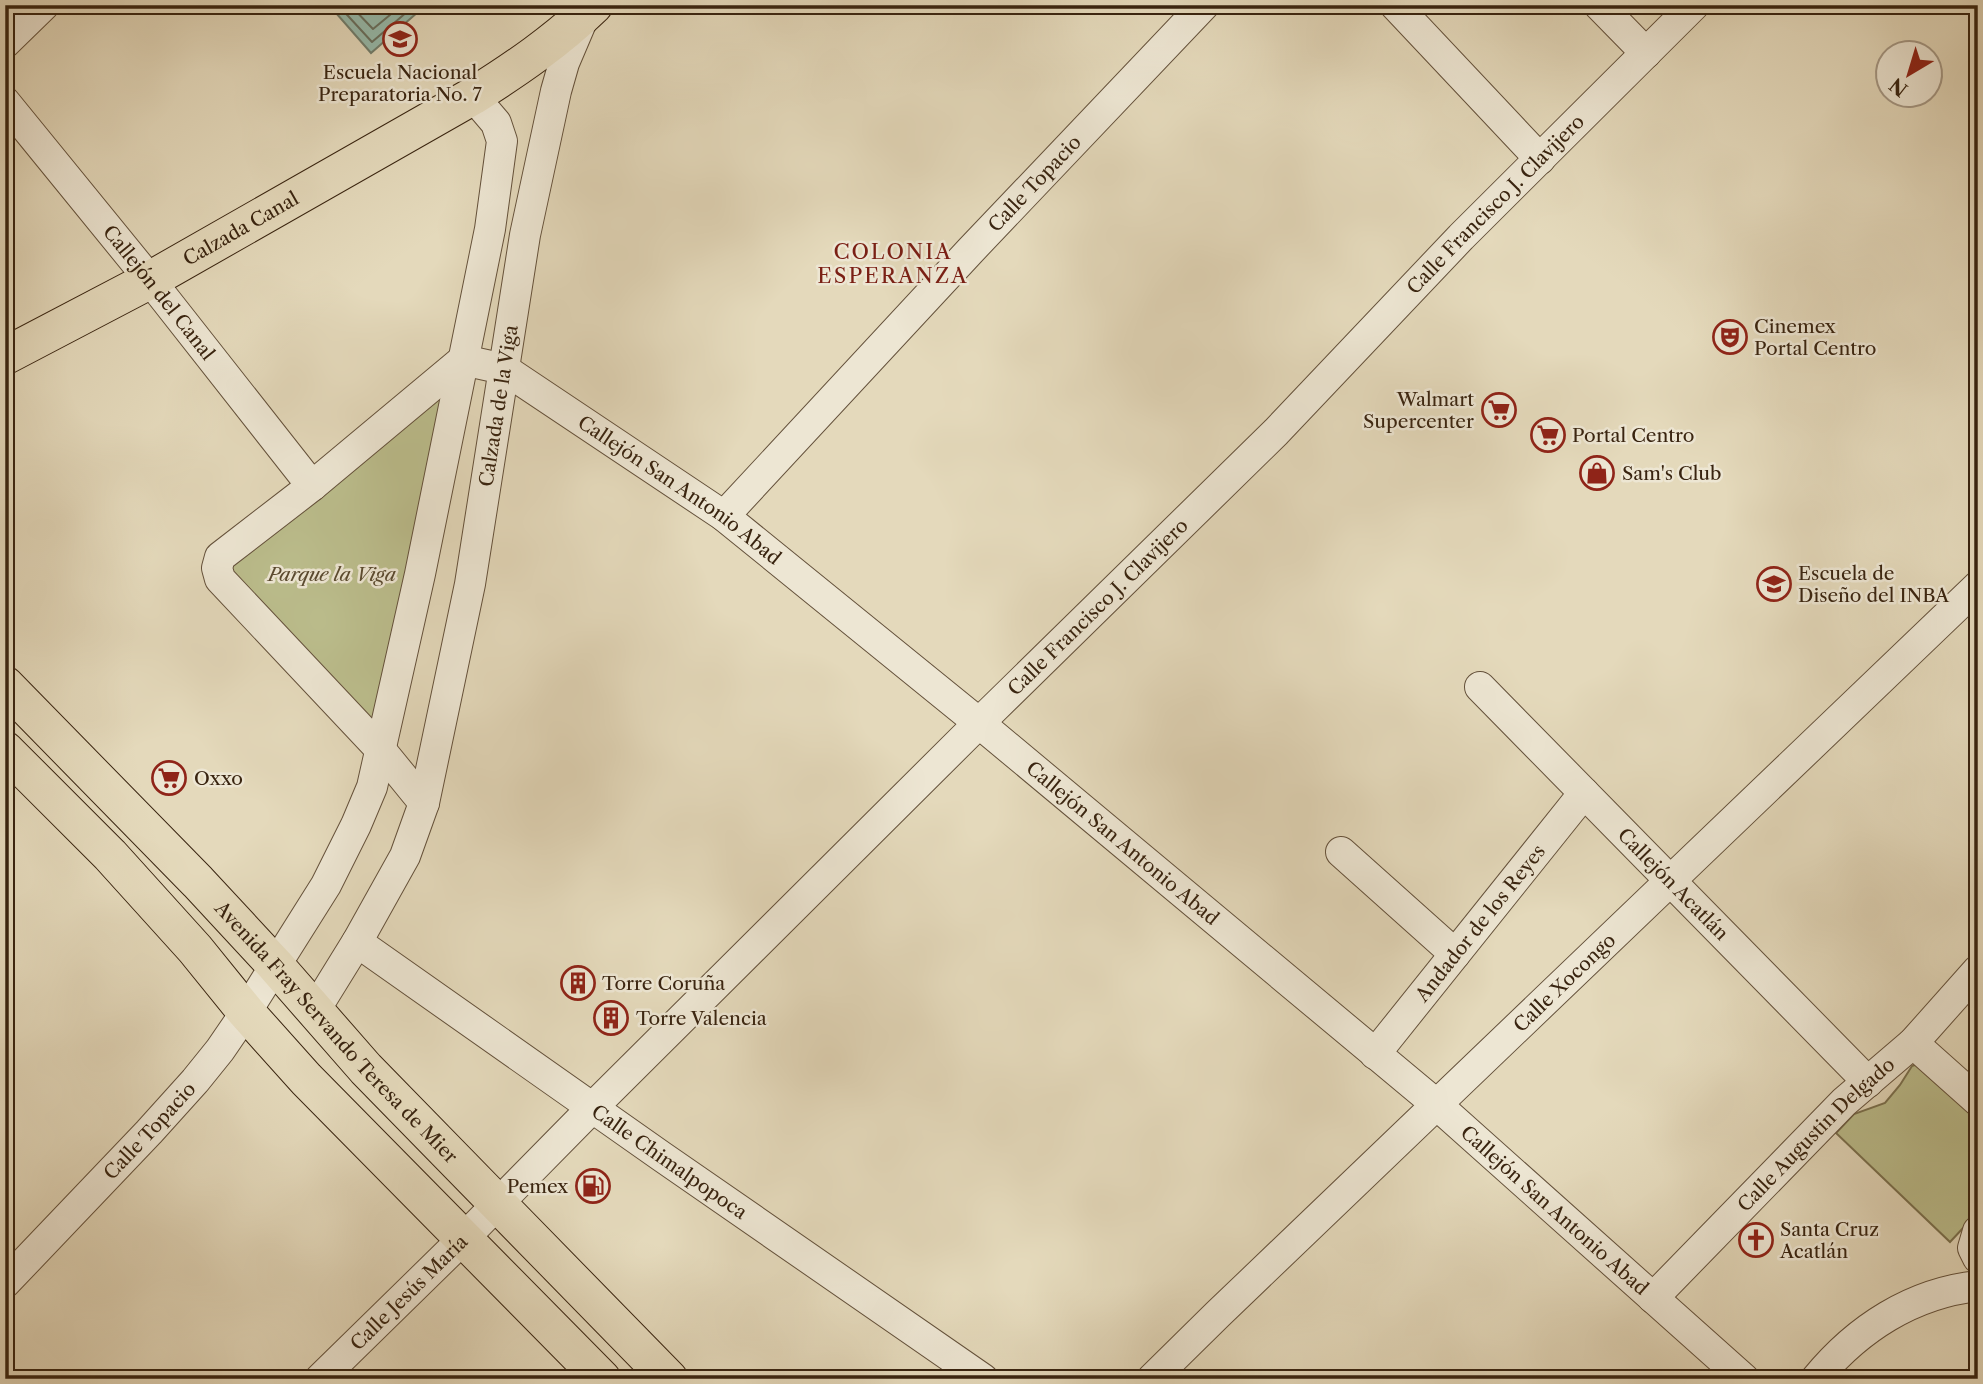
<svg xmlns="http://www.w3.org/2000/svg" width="1983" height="1384" font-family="'Libre Caslon Text',serif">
<rect width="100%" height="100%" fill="#e4d9bb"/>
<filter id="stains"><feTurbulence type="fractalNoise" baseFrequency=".00286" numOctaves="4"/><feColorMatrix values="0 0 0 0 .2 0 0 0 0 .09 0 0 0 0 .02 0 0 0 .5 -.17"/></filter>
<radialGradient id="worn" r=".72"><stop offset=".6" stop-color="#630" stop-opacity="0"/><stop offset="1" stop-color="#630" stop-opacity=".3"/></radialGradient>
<!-- green -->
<path fill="#bbbd8c" stroke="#7a704e" stroke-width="2" d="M 451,386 L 372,725 L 232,581 L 229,559 Z
M 1926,1061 L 1978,1109 L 1978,1212 L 1950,1242 L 1836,1133 L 1854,1114 L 1885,1103 L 1900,1085 L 1912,1066 Z"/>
<!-- water -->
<path fill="#96baab" stroke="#717e6d" stroke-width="2" d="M 329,5 L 426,5 L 371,53 Z"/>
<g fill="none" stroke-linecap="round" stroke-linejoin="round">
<!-- shore -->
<path stroke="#686f5e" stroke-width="2" d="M 338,5 L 372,42 L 415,5
M 350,5 L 373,29 L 402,5"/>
<!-- minor casing -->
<g stroke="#64513b" stroke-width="32">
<g id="minor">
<path d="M 1395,5 L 1540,159"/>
<path d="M 1599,5 L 1646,53"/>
<path d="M 5,43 L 44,5"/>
<path id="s1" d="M 5,102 L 150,280 L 312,486"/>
<path id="s2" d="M 724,516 L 970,251 L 1204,5"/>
<path id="s3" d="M 1480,687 L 1868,1082"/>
<path id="s4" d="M 424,803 L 380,749 L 220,579 L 217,568 L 220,557 L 312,486 L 463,360 L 504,369 L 724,516 L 979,723 L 1436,1104 L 1744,1379"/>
<path d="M 1341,852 L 1455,954"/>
<path id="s5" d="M 357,942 L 661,1156 L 983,1379"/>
<path id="s6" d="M 315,1010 L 357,942 L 405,856 L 424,803 L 470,584 L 525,235 L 556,91 L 564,63 L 584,16"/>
<path d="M 1913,1043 L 1978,1101"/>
<path id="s7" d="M 1375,1054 L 1584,793"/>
<path d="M 1978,1231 L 1973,1248 L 1978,1258"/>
<path id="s8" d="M 5,1283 L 149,1132 L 195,1081 L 220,1050 L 246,1012 L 326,885 L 356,825 L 372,787 L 420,574 L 490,229 L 502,141 L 496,123 L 473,96"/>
<path id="s9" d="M 1653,1298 L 1844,1102 L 1913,1043 L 1978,970"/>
<path id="s10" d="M 320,1379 L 464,1238 L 593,1107 L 979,723 L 1276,432 L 1461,237 L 1694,5"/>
<path id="s11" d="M 1152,1379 L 1218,1314 L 1978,586"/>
<path d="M 1816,1379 C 1857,1329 1912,1293 1978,1286"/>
</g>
</g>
<!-- major casing -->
<g stroke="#392410" stroke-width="39">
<g id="major">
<path id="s12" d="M 5,356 L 150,280 L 473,96 C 516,69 557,41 594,5"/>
<path id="s13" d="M 5,685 L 198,882 L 275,965 L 366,1069 L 669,1379"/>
<path d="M 5,750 L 110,855 L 195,949 L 246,1012 L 306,1079 L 602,1379"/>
</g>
</g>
<!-- minor -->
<use href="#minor" stroke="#ede6d3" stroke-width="30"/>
<!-- major -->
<use href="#major" stroke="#e4d9bb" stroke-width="37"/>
</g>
<!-- icons -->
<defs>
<g id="school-ring" transform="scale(1.75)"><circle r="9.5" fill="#ede6d3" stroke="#8f2418" stroke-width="1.5"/><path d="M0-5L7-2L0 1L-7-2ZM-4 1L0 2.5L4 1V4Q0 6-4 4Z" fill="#8f2418"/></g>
<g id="theatre-ring" transform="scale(1.75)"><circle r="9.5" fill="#ede6d3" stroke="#8f2418" stroke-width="1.5"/><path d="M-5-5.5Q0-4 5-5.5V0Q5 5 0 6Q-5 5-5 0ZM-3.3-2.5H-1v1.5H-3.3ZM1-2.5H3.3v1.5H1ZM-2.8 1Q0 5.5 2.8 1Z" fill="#8f2418"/></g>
<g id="supermarket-ring" transform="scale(1.75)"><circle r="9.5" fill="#ede6d3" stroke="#8f2418" stroke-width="1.5"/><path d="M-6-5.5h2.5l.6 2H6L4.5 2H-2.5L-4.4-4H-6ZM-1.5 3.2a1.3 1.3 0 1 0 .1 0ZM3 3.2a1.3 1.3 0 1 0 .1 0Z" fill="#8f2418"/></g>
<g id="shop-ring" transform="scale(1.75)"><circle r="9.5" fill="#ede6d3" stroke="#8f2418" stroke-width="1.5"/><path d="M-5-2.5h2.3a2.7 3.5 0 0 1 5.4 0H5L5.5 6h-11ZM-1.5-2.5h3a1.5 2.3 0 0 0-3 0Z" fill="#8f2418"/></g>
<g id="university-ring" transform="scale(1.75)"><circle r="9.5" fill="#ede6d3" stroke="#8f2418" stroke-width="1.5"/><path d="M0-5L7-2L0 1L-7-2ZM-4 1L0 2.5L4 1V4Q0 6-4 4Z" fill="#8f2418"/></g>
<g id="building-ring" transform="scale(1.75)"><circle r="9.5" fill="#ede6d3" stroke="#8f2418" stroke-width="1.5"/><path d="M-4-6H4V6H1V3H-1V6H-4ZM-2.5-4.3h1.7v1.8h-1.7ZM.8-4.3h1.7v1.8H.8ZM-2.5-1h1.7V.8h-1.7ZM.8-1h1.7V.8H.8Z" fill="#8f2418"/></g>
<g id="fuel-ring" transform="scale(1.75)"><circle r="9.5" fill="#ede6d3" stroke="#8f2418" stroke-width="1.5"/><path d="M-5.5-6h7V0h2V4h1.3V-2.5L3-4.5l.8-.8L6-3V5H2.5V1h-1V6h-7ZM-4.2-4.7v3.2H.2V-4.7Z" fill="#8f2418"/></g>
<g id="church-ring" transform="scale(1.75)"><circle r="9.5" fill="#ede6d3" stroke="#8f2418" stroke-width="1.5"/><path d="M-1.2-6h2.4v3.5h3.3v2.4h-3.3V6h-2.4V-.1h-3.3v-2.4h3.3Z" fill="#8f2418"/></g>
</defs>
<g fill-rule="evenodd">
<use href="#school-ring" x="400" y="39"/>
<use href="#theatre-ring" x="1730" y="337"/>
<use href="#supermarket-ring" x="1499" y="410"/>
<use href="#supermarket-ring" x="1548" y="435"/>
<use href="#shop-ring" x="1597" y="473"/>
<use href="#university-ring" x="1774" y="584"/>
<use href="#supermarket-ring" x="169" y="778"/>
<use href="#building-ring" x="578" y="983"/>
<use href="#building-ring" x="611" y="1018"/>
<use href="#fuel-ring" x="593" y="1186"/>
<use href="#church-ring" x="1756" y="1240"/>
</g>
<g text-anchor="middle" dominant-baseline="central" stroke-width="5" stroke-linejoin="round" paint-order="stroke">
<!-- poi labels -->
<g font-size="19" fill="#392410" stroke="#ede6d3" text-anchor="start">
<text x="400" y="72" text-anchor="middle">Escuela Nacional<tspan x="400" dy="22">Preparatoria No. 7</tspan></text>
<text x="1754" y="326">Cinemex<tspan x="1754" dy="22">Portal Centro</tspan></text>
<text x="1474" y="399" text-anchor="end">Walmart<tspan x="1474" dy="22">Supercenter</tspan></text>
<text x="1572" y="435">Portal Centro</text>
<text x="1622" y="473">Sam's Club</text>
<text x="1798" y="573">Escuela de<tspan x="1798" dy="22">Diseño del INBA</tspan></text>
<text x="194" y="778">Oxxo</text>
<text x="602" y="983">Torre Coruña</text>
<text x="636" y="1018">Torre Valencia</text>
<text x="568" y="1186" text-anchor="end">Pemex</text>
<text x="1780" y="1229">Santa Cruz<tspan x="1780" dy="22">Acatlán</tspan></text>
</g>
<!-- street labels -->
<g font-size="19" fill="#392410" stroke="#ede6d3">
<text stroke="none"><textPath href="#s2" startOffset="455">Calle Topacio</textPath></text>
<text stroke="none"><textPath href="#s10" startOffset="1662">Calle Francisco J. Clavijero</textPath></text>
<text stroke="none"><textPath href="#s12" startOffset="268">Calzada Canal</textPath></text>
<text stroke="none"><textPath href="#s1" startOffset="245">Callejón del Canal</textPath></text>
<text stroke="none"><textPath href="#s6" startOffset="639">Calzada de la Viga</textPath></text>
<text stroke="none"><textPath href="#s4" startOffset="894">Callejón San Antonio Abad</textPath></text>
<text stroke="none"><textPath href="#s10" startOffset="1096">Calle Francisco J. Clavijero</textPath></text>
<text stroke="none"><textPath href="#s4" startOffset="1461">Callejón San Antonio Abad</textPath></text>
<text stroke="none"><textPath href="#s3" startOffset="276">Callejón Acatlán</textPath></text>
<text stroke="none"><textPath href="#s7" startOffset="168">Andador de los Reyes</textPath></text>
<text stroke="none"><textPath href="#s11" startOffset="572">Calle Xocongo</textPath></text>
<text stroke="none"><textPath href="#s13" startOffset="480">Avenida Fray Servando Teresa de Mier</textPath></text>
<text stroke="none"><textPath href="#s8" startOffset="210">Calle Topacio</textPath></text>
<text stroke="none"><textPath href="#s9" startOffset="231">Calle Augustin Delgado</textPath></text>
<text stroke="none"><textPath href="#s5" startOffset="382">Calle Chimalpopoca</textPath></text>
<text stroke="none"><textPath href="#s4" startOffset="2028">Callejón San Antonio Abad</textPath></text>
<text stroke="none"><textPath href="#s10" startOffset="124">Calle Jesús María</textPath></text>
</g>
<!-- park labels -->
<g font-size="19" font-style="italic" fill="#5a4a2f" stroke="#ede6d3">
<text x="332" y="574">Parque la Viga</text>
</g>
<!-- neighbourhood labels -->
<g font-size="21" letter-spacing="2" fill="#7a1f14" stroke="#ede6d3">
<text x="893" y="251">COLONIA<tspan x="893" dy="24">ESPERANZA</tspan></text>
</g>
</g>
<!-- margin -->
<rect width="1983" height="1384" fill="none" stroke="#e4d9bb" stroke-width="28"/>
<rect x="7" y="7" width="1969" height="1370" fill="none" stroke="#392410" stroke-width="3.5"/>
<rect x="14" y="14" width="1955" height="1356" fill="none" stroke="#392410" stroke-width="2"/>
<!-- north arrow -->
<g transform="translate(1909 74) rotate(218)"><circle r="33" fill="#ede6d3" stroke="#a59885" stroke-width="2"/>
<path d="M0-5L12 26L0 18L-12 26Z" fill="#8f2418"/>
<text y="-10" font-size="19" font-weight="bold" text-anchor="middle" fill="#392410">N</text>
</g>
<rect width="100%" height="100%" filter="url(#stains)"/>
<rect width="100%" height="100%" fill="url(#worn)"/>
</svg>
